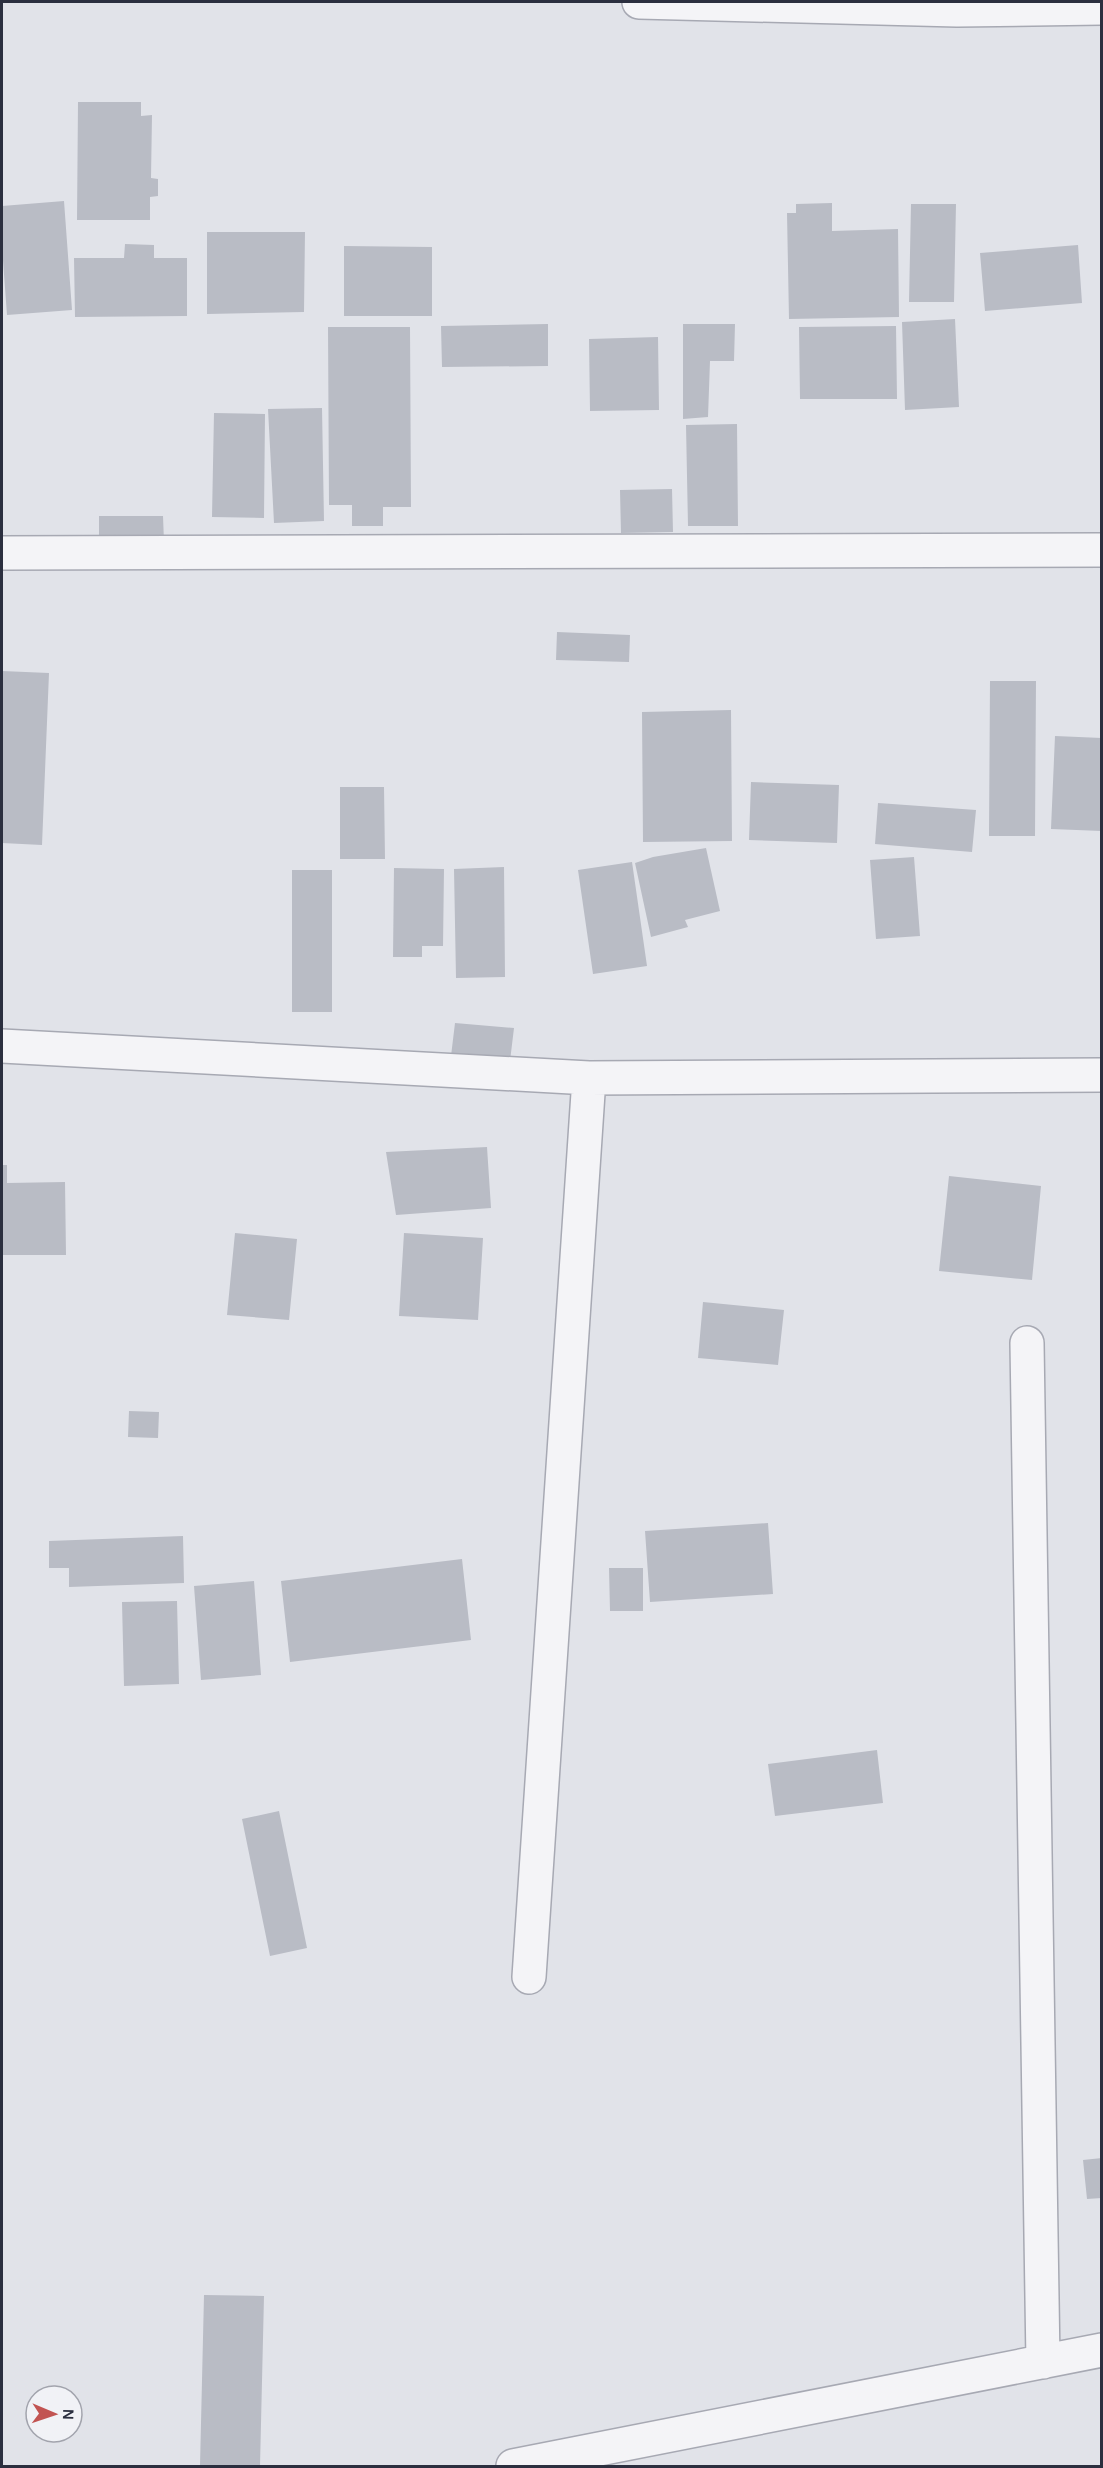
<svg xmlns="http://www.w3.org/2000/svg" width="1103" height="2468" font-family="Karla,sans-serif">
<rect width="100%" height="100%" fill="#e1e3e9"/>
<!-- building -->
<path fill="#b9bcc5" d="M 78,102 L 141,102 L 141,116 L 152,115 L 151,178 L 158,179 L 158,196 L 150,197 L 150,220 L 77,220 Z
M 64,201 L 72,310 L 7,315 L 2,247 L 2,206 Z
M 832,203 L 832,231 L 898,229 L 899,317 L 789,319 L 787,213 L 796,213 L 796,204 Z
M 911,204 L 956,204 L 954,302 L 909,302 Z
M 207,232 L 305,232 L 304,312 L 207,314 Z
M 125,244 L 154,245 L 154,258 L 187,258 L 187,316 L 75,317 L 74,258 L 124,258 Z
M 1078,245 L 1082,303 L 985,311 L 980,253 Z
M 344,246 L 432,247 L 432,316 L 344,316 Z
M 955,319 L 959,407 L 905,410 L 902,322 Z
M 548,324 L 548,366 L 442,367 L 441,326 Z
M 683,324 L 735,324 L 734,361 L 710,361 L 708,417 L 683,419 Z
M 896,326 L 897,399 L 800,399 L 799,327 Z
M 328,327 L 410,327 L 411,507 L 383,507 L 383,526 L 352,526 L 352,505 L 329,505 Z
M 658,337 L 659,410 L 590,411 L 589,339 Z
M 322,408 L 324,521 L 274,523 L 268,409 Z
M 214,413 L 265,414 L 264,518 L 212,517 Z
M 737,424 L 738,526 L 688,526 L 686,425 Z
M 672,489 L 673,532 L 621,533 L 620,490 Z
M 99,516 L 163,516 L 164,542 L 99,543 Z
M 557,632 L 630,635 L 629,662 L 556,660 Z
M 2,671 L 49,673 L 42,845 L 2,843 Z
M 990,681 L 1036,681 L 1035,836 L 989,836 Z
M 731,710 L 732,841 L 643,842 L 642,712 Z
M 1055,736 L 1102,738 L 1102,831 L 1051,829 Z
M 751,782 L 839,785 L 837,843 L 749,840 Z
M 340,787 L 384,787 L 385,859 L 340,859 Z
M 878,803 L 976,810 L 972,852 L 875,844 Z
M 706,848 L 720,911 L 685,920 L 688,927 L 651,937 L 635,863 L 653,857 Z
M 914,857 L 920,936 L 876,939 L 870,860 Z
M 632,862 L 647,966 L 593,974 L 578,870 Z
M 504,867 L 505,977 L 456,978 L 454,869 Z
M 394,868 L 444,869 L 443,946 L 422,946 L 422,957 L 393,957 Z
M 292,870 L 332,870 L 332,1012 L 292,1012 Z
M 455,1023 L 514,1028 L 510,1061 L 451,1056 Z
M 487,1147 L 491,1208 L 396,1215 L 386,1152 Z
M 2,1165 L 7,1165 L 7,1183 L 65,1182 L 66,1255 L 2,1255 Z
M 949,1176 L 1041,1186 L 1032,1280 L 939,1271 Z
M 235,1233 L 297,1239 L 289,1320 L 227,1315 Z
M 404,1233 L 483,1238 L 478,1320 L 399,1316 Z
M 703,1302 L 784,1310 L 778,1365 L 698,1358 Z
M 129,1411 L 159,1412 L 158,1438 L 128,1437 Z
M 768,1523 L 773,1594 L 650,1602 L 645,1531 Z
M 183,1536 L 184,1583 L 69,1587 L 69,1568 L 49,1568 L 49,1541 Z
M 462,1559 L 471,1640 L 290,1662 L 281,1581 Z
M 609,1568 L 643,1568 L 643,1611 L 610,1611 Z
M 254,1581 L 261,1675 L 201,1680 L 194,1586 Z
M 177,1601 L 179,1684 L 124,1686 L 122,1602 Z
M 877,1750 L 883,1803 L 775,1816 L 768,1764 Z
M 279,1811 L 307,1948 L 270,1956 L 242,1819 Z
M 1102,2158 L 1102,2198 L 1087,2199 L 1083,2160 Z
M 204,2295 L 264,2296 L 260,2466 L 200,2466 Z"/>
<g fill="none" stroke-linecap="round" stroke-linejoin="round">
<!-- minor casing -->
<g stroke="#a7a9b3" stroke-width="36">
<path id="minor" d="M 639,2 L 957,10 L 1102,8
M 2,553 L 1102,550
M 2,1046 L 589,1078 L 1102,1075
M 1027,1343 L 1043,2362
M 529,1977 L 589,1078
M 513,2466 L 1102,2350"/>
</g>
<!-- minor -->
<use href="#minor" stroke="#f4f4f7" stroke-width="33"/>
</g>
<!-- border -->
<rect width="1103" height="2468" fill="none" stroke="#2b2f3f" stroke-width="6"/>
<!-- north arrow -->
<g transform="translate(54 2414) rotate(92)"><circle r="28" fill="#f1f2f6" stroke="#a2a4ad" stroke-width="1.5"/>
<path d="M0-4.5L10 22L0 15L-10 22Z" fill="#c25452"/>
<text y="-9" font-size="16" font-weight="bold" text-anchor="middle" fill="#2b2f3f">N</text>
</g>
</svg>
